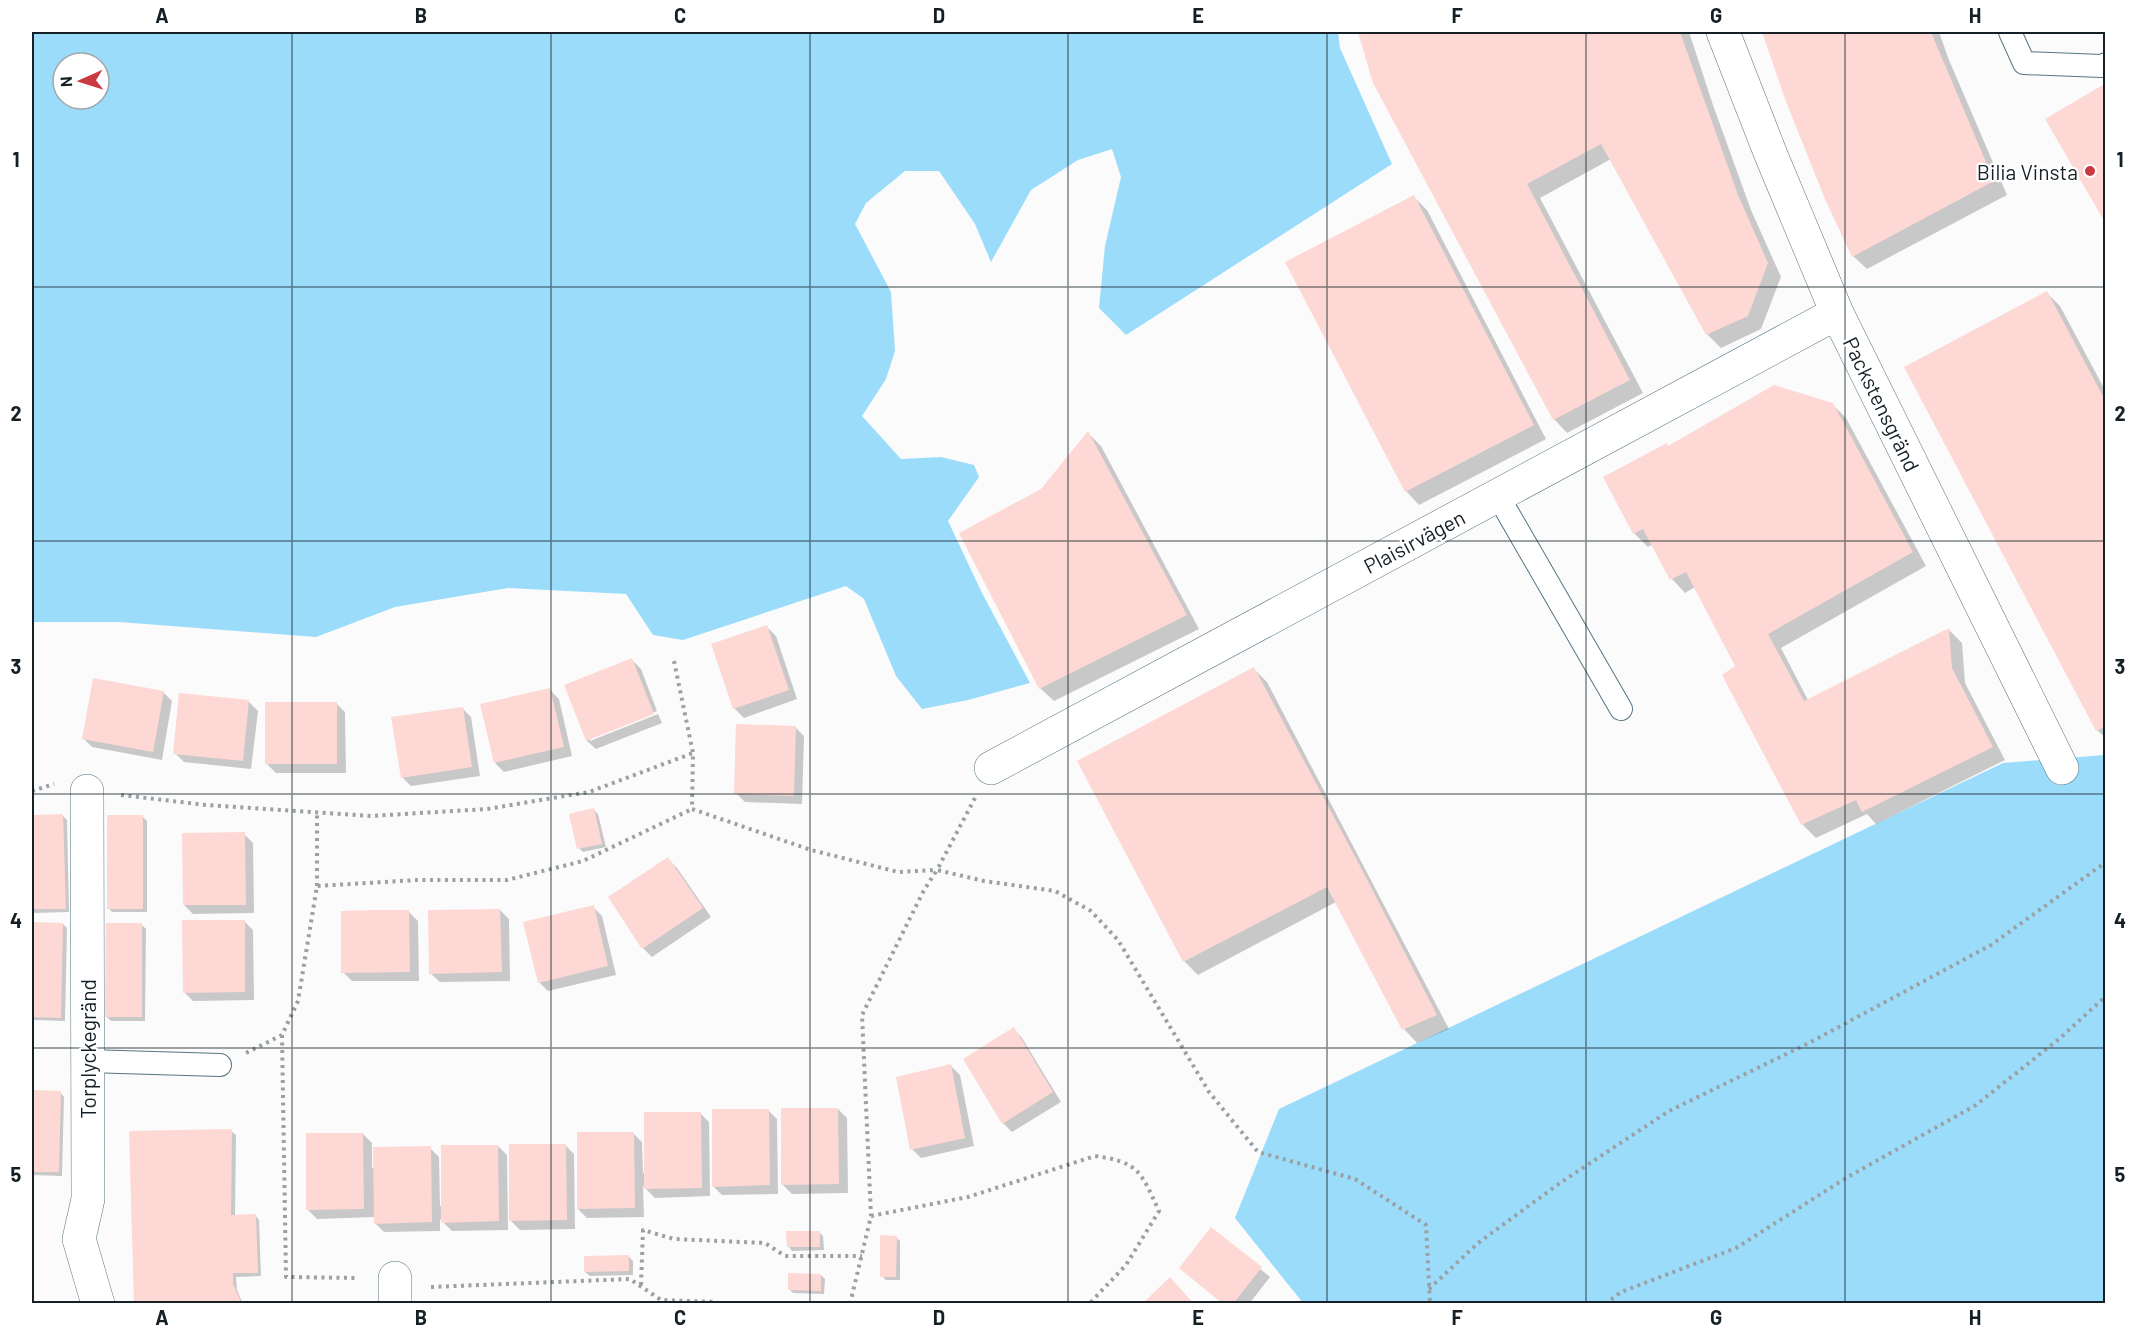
<svg xmlns="http://www.w3.org/2000/svg" width="2137" height="1335" font-family="Barlow,sans-serif">
<rect width="100%" height="100%" fill="#fbfbfb"/>
<!-- green -->
<path fill="#9cdcfb" fill-rule="evenodd" d="M 32,32 L 1338,32 L 1340,48 L 1392,164 L 1126,335 L 1099,308 L 1105,246 L 1121,177 L 1112,149 L 1078,160 L 1031,190 L 991,262 L 975,224 L 939,171 L 905,171 L 866,203 L 855,224 L 891,292 L 895,351 L 886,379 L 862,416 L 901,459 L 941,457 L 974,465 L 979,477 L 948,521 L 982,593 L 1030,683 L 968,700 L 922,709 L 896,676 L 864,599 L 846,586 L 683,640 L 653,635 L 626,594 L 508,588 L 395,607 L 316,637 L 119,622 L 32,622 ZM 63,63 L 99,63 L 99,99 L 63,99 Z
M 2105,755 L 2105,1303 L 1303,1303 L 1235,1218 L 1279,1109 L 2003,763 Z"/>
<!-- shadow -->
<path fill="#0003" d="M 1360,32 L 1689,32 L 1713,105 L 1751,210 L 1781,277 L 1761,329 L 1721,348 L 1707,334 L 1611,159 L 1540,198 L 1643,393 L 1567,433 L 1554,419 L 1375,83 Z
M 1764,32 L 1939,32 L 1949,60 L 2007,195 L 1867,269 L 1853,256 L 1786,99 Z
M 1414,197 L 1427,210 L 1546,439 L 1419,505 L 1406,491 Z
M 2047,293 L 2060,306 L 2106,392 L 2106,738 L 2097,730 Z
M 1832,404 L 1846,418 L 1926,566 L 1781,648 L 1808,700 L 1949,630 L 1962,643 L 1965,683 L 2005,760 L 1876,824 L 1867,814 L 1816,838 L 1803,825 L 1724,676 L 1737,667 L 1695,587 L 1685,593 L 1672,579 L 1653,544 L 1648,547 L 1634,533 L 1605,478 L 1669,447 Z
M 1088,433 L 1101,446 L 1199,629 L 1054,701 L 1040,688 L 1042,491 Z
M 767,627 L 776,636 L 797,699 L 744,718 L 735,709 L 713,645 Z
M 632,660 L 641,669 L 657,711 L 590,738 L 590,741 L 658,714 L 662,723 L 596,749 L 587,741 Z
M 1254,669 L 1267,682 L 1449,1029 L 1417,1043 L 1404,1029 L 1336,902 L 1198,975 L 1184,961 L 1079,761 Z
M 550,690 L 559,699 L 572,756 L 504,772 L 495,763 Z
M 163,692 L 172,701 L 162,760 L 92,747 L 83,738 Z
M 249,702 L 258,711 L 251,769 L 184,762 L 175,753 Z
M 336,703 L 345,712 L 346,773 L 276,773 L 267,764 Z
M 462,708 L 471,717 L 480,776 L 411,786 L 402,777 Z
M 795,727 L 804,736 L 802,804 L 745,802 L 736,793 Z
M 594,810 L 598,814 L 606,847 L 583,852 L 579,848 Z
M 32,816 L 63,816 L 67,820 L 69,912 L 35,913 L 32,910 Z
M 143,817 L 147,821 L 147,912 L 112,912 L 108,908 Z
M 244,834 L 253,843 L 254,913 L 193,914 L 184,905 Z
M 668,859 L 677,868 L 711,917 L 652,957 L 643,948 Z
M 593,907 L 602,916 L 616,975 L 548,991 L 539,982 Z
M 500,910 L 509,919 L 510,981 L 440,982 L 430,973 Z
M 409,912 L 418,921 L 419,981 L 352,981 L 343,972 Z
M 244,921 L 253,930 L 254,1000 L 193,1001 L 184,992 Z
M 32,924 L 63,924 L 67,928 L 65,1021 L 32,1020 Z
M 142,925 L 146,929 L 145,1021 L 111,1021 L 107,1017 Z
M 1014,1029 L 1022,1038 L 1061,1102 L 1012,1132 L 1003,1123 Z
M 951,1066 L 960,1075 L 974,1146 L 921,1158 L 912,1149 Z
M 32,1092 L 60,1092 L 64,1097 L 62,1176 L 32,1175 Z
M 838,1109 L 847,1118 L 848,1193 L 792,1194 L 783,1185 Z
M 768,1110 L 777,1119 L 778,1194 L 722,1195 L 713,1186 Z
M 700,1113 L 709,1122 L 710,1196 L 655,1198 L 643,1186 L 644,1217 L 587,1218 L 578,1209 L 633,1133 L 642,1142 L 643,1173 L 646,1173 Z
M 231,1131 L 236,1135 L 235,1216 L 255,1215 L 259,1220 L 261,1276 L 236,1277 L 237,1290 L 243,1304 L 136,1304 Z
M 363,1134 L 372,1143 L 372,1168 L 430,1148 L 439,1157 L 440,1206 L 443,1206 L 498,1146 L 507,1155 L 508,1230 L 452,1231 L 440,1219 L 440,1231 L 384,1232 L 375,1223 L 375,1217 L 317,1219 L 308,1210 Z
M 565,1145 L 574,1154 L 575,1229 L 520,1230 L 511,1221 Z
M 1211,1229 L 1270,1277 L 1249,1304 L 1223,1304 L 1181,1268 Z
M 819,1232 L 823,1236 L 824,1250 L 792,1251 L 788,1246 Z
M 896,1237 L 900,1241 L 900,1280 L 886,1280 L 882,1276 Z
M 628,1256 L 633,1261 L 633,1275 L 590,1276 L 585,1272 Z
M 821,1275 L 825,1279 L 824,1294 L 793,1293 L 789,1289 Z"/>
<!-- building -->
<path fill="#fed8d5" d="M 1358,32 L 1680,32 L 1738,195 L 1768,263 L 1748,316 L 1706,335 L 1601,144 L 1527,184 L 1630,380 L 1553,420 L 1373,83 Z
M 1762,32 L 1931,32 L 1994,181 L 1852,257 L 1825,199 L 1785,99 Z
M 2106,83 L 2106,224 L 2045,119 Z
M 1414,195 L 1534,425 L 1405,492 L 1285,262 Z
M 2047,291 L 2106,402 L 2106,726 L 2096,731 L 1904,367 Z
M 1774,385 L 1833,403 L 1913,552 L 1768,634 L 1804,701 L 1949,628 L 1952,668 L 1993,747 L 1862,812 L 1856,800 L 1801,825 L 1722,675 L 1735,666 L 1686,572 L 1670,580 L 1643,529 L 1633,534 L 1603,477 L 1667,443 L 1668,446 Z
M 1088,431 L 1187,615 L 1039,689 L 959,533 L 1041,489 Z
M 767,625 L 789,690 L 733,709 L 711,644 Z
M 632,658 L 654,714 L 586,741 L 564,685 Z
M 1254,667 L 1359,864 L 1437,1015 L 1402,1030 L 1327,887 L 1183,962 L 1077,761 Z
M 93,678 L 164,691 L 153,752 L 82,739 Z
M 550,688 L 564,747 L 494,763 L 480,704 Z
M 179,693 L 249,700 L 243,761 L 173,754 Z
M 265,702 L 337,702 L 337,764 L 265,764 Z
M 463,707 L 472,767 L 401,778 L 391,717 Z
M 736,724 L 796,726 L 794,796 L 734,794 Z
M 594,808 L 602,844 L 577,849 L 569,814 Z
M 63,814 L 66,909 L 32,909 L 32,815 Z
M 107,815 L 143,815 L 143,909 L 107,909 Z
M 245,832 L 246,905 L 183,905 L 182,833 Z
M 668,857 L 703,908 L 642,949 L 608,897 Z
M 594,905 L 608,966 L 538,983 L 523,922 Z
M 500,909 L 502,972 L 429,974 L 428,910 Z
M 375,910 L 409,910 L 410,972 L 341,973 L 341,911 Z
M 182,920 L 245,920 L 245,992 L 183,993 Z
M 32,922 L 63,923 L 61,1018 L 32,1017 Z
M 106,923 L 142,923 L 142,1017 L 105,1017 Z
M 1014,1027 L 1053,1092 L 1002,1124 L 963,1059 Z
M 951,1064 L 965,1138 L 910,1150 L 896,1077 Z
M 32,1090 L 61,1091 L 59,1172 L 32,1172 Z
M 781,1108 L 838,1108 L 839,1184 L 781,1185 Z
M 712,1109 L 769,1109 L 770,1185 L 712,1187 Z
M 644,1112 L 701,1112 L 702,1188 L 644,1189 Z
M 232,1129 L 231,1215 L 256,1214 L 258,1273 L 233,1273 L 233,1284 L 242,1304 L 134,1304 L 129,1131 Z
M 577,1132 L 634,1132 L 635,1208 L 577,1209 Z
M 306,1133 L 363,1133 L 364,1209 L 306,1210 Z
M 509,1144 L 566,1144 L 567,1220 L 509,1221 Z
M 441,1145 L 498,1145 L 499,1221 L 441,1223 Z
M 431,1146 L 432,1222 L 374,1224 L 373,1147 Z
M 1211,1227 L 1262,1267 L 1233,1304 L 1223,1304 L 1179,1268 Z
M 786,1231 L 820,1231 L 820,1247 L 787,1247 Z
M 880,1235 L 897,1236 L 896,1277 L 880,1277 Z
M 629,1255 L 629,1271 L 584,1272 L 584,1256 Z
M 788,1273 L 821,1274 L 821,1291 L 788,1290 Z
M 1170,1277 L 1194,1304 L 1142,1304 Z"/>
<g fill="none" stroke-linecap="round" stroke-linejoin="round">
<!-- service casing -->
<g stroke="#577583" stroke-width="24">
<path id="service" d="M 2010,32 L 2024,63 L 2102,66 L 2106,64
M 1498,496 L 1621,709
M 87,1061 L 220,1065"/>
</g>
<!-- minor casing -->
<g stroke="#577583" stroke-width="34">
<path id="minor" d="M 1723,32 L 1771,155 L 1837,313 L 2062,768
M 991,768 L 1837,313
M 87,791 L 88,1199 L 79,1239 L 98,1304
M 395,1304 L 395,1278"/>
</g>
<!-- path -->
<path stroke="#9ba0a3" stroke-width="4" stroke-dasharray="3 4.5" stroke-linecap="butt" d="M 674,661 L 693,753 L 692,809 L 811,850 L 898,872 L 936,870
M 32,791 L 54,784
M 121,795 L 206,805 L 371,816 L 487,809 L 589,792 L 693,753
M 975,798 L 937,870 L 984,881 L 1055,891 L 1091,911 L 1118,940 L 1209,1092 L 1258,1152 L 1355,1179 L 1426,1225 L 1430,1304
M 317,886 L 317,813
M 282,1035 L 286,1277 L 359,1278
M 246,1053 L 282,1035 L 298,1001 L 317,886 L 417,880 L 507,880 L 583,861 L 692,809
M 871,1216 L 968,1197 L 1095,1156 C 1140,1162 1141,1173 1159,1211 L 1126,1265 L 1089,1304
M 641,1285 L 643,1230 L 674,1239 L 765,1243 L 785,1256 L 862,1256
M 431,1287 L 630,1279 L 661,1300 L 717,1302
M 1429,1289 L 1478,1243 L 1560,1183 L 1669,1111 L 1809,1043 L 1991,945 L 2106,862
M 850,1304 L 871,1216 L 862,1015 L 924,890 L 937,870
M 1605,1304 L 1621,1292 L 1736,1248 L 1846,1178 L 1976,1105 L 2059,1039 L 2106,996"/>
<!-- service -->
<use href="#service" stroke="#fff" stroke-width="22"/>
<!-- minor -->
<use href="#minor" stroke="#fff" stroke-width="33"/>
</g>
<!-- grid -->
<path fill="none" stroke="#142026" stroke-width="1.5" stroke-opacity="0.55" d="M 292,32 L 292,1304M 551,32 L 551,1304M 810,32 L 810,1304M 1068,32 L 1068,1304M 1327,32 L 1327,1304M 1586,32 L 1586,1304M 1845,32 L 1845,1304M 32,287 L 2106,287M 32,541 L 2106,541M 32,794 L 2106,794M 32,1048 L 2106,1048"/>
<!-- markers -->
<circle fill="#ca3a41" stroke="#fff" stroke-width="2" cx="2090" cy="171" r="6"/>
<g text-anchor="middle" dominant-baseline="central" stroke-width="4.5" stroke-linejoin="round" paint-order="stroke">
<!-- poi labels -->
<g font-size="21" fill="#142026" stroke="#fff" text-anchor="end">
<text x="2078" y="171">Bilia Vinsta</text>
</g>
<!-- street labels -->
<g font-size="21" fill="#142026" stroke="#fff">
<text transform="translate(1882 404) rotate(64)">Packstensgränd</text>
<text transform="translate(1414 541) rotate(-28)">Plaisirvägen</text>
<text transform="translate(87 1049) rotate(-90)">Torplyckegränd</text>
</g>
</g>
<!-- border -->
<rect width="2137" height="1335" fill="none" stroke="#ffffff" stroke-width="66"/>
<!-- north arrow -->
<g transform="translate(81 81) rotate(267)"><circle r="28" fill="#ffffff" stroke="#a1a6a8" stroke-width="1.5"/>
<path d="M0-4.5L10 22L0 15L-10 22Z" fill="#ca3a41"/>
<text y="-9" font-size="16" font-weight="bold" text-anchor="middle" fill="#142026">N</text>
</g>
<rect x="33" y="33" width="2071" height="1269" fill="none" stroke="#142026" stroke-width="2"/>
<g font-size="20" text-anchor="middle" font-weight="bold" fill="#142026">
<text x="162" y="23">A</text>
<text x="421" y="23">B</text>
<text x="680" y="23">C</text>
<text x="939" y="23">D</text>
<text x="1198" y="23">E</text>
<text x="1457" y="23">F</text>
<text x="1716" y="23">G</text>
<text x="1975" y="23">H</text>
<text x="16" y="167">1</text>
<text x="2120" y="167">1</text>
<text x="16" y="421">2</text>
<text x="2120" y="421">2</text>
<text x="16" y="674">3</text>
<text x="2120" y="674">3</text>
<text x="16" y="928">4</text>
<text x="2120" y="928">4</text>
<text x="16" y="1182">5</text>
<text x="2120" y="1182">5</text>
<text x="162" y="1325">A</text>
<text x="421" y="1325">B</text>
<text x="680" y="1325">C</text>
<text x="939" y="1325">D</text>
<text x="1198" y="1325">E</text>
<text x="1457" y="1325">F</text>
<text x="1716" y="1325">G</text>
<text x="1975" y="1325">H</text>
</g>
</svg>
